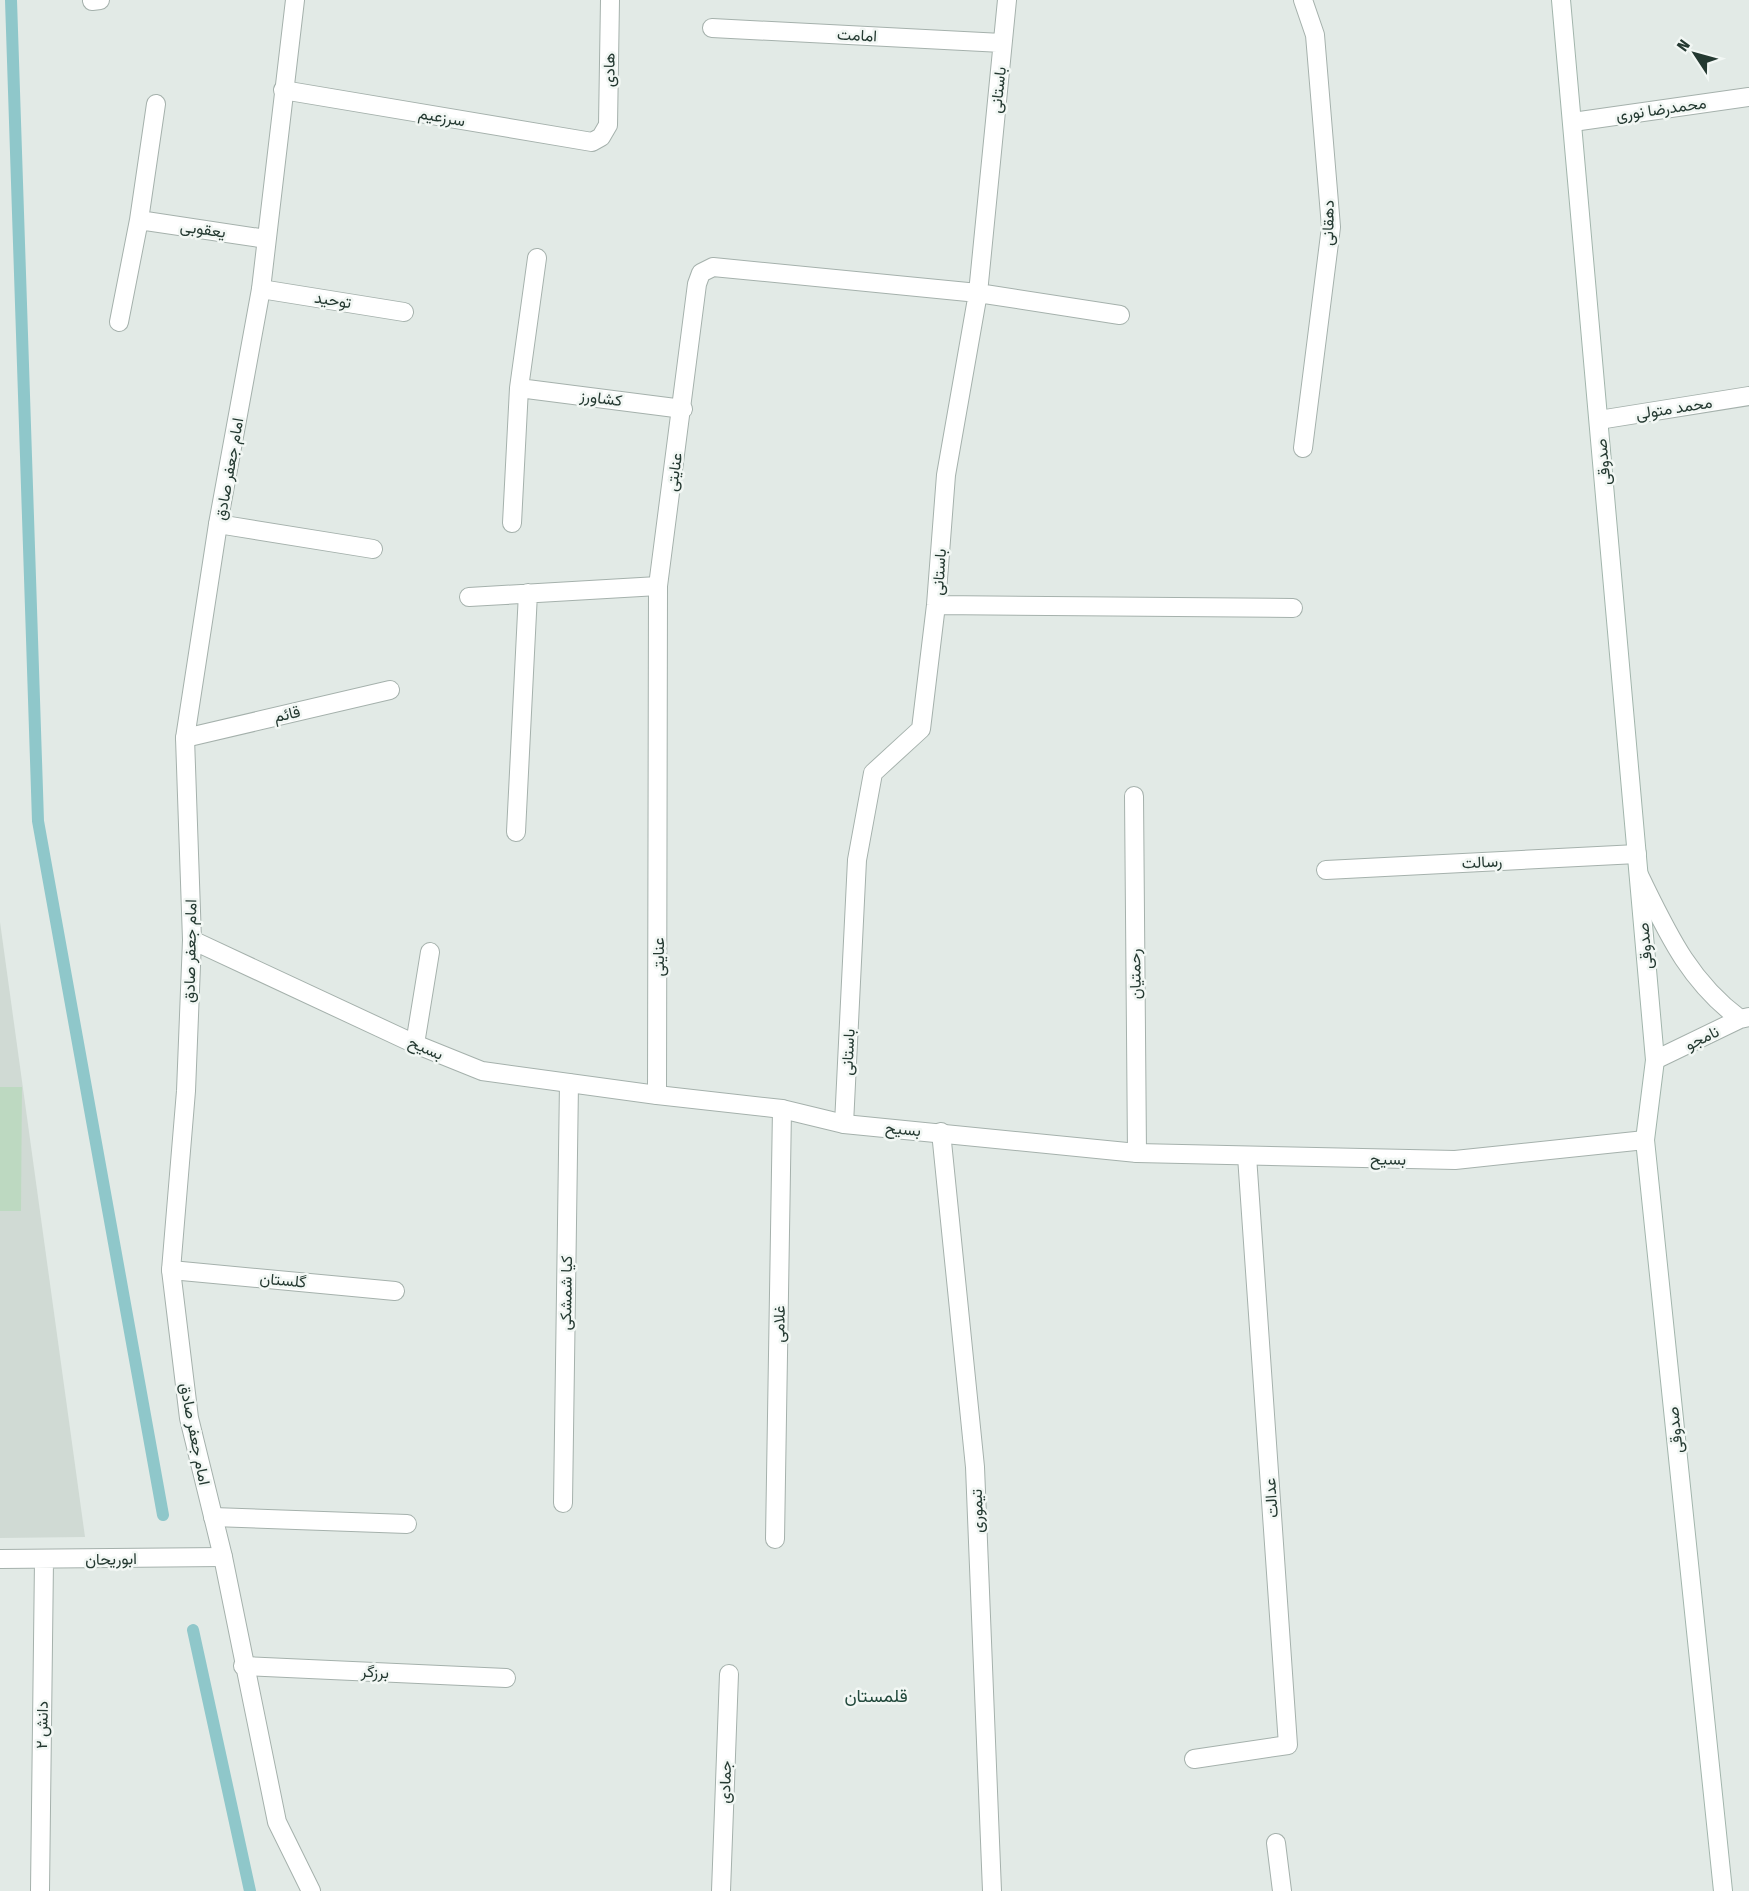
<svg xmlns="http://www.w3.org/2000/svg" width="1749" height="1891" font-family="'Fira Sans Condensed',Vazirmatn,sans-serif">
<rect width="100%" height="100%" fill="#e2eae6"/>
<!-- built -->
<path fill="#d0dad4" d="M 0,922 L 85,1537 L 0,1538 Z"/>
<!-- green -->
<path fill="#bdd9c1" d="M 0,1087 L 22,1087 L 21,1211 L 0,1211 Z"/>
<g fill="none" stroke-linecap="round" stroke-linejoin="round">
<!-- stream -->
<path stroke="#8fc7ca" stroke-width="12" d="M 11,0 L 38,821 L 163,1515
M 193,1630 L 250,1891"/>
<!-- service casing -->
<g stroke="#a5b1ac" stroke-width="20">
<path id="service" d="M 92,1 L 100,0
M 261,289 L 404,312
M 519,388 L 683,409
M 512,523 L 519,388 L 537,258
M 218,524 L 373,549
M 469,597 L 658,586
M 185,738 L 390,690
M 516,832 L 528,593
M 1326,870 L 1637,854
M 171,1270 L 395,1291
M 213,1517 L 407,1524
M 775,1539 L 782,1109
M 243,1666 L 506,1678
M 1194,1759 L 1288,1745 L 1247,1156"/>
</g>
<!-- minor casing -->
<g stroke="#a5b1ac" stroke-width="20">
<path id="minor" d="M 1303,0 L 1315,35 L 1331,227 L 1303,448
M 712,28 L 1002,43
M 283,90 L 592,142 L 601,137 L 608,125 L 610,0
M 1573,122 L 1749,97
M 139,220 L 266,239
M 119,322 L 139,220 L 156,104
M 1599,420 L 1749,396
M 936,605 L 1293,608
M 1134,796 L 1137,1153
M 415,1044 L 430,952
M 657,1095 L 658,586 L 697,284 L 701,273 L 713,267 L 978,293 L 1120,315
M 844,1124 L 857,860 L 873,773 L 921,729 L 936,605 L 946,475 L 978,293 L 1007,0
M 941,1132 L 975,1467 L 992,1891
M 563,1503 L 569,1083
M 0,1559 L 223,1557
M 1276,1843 L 1282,1891
M 40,1891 L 44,1560
M 721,1891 L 729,1674"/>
</g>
<!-- tertiary casing -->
<g stroke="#a5b1ac" stroke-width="20">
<path id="tertiary" d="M 295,0 L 261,289 L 218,524 L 185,738 L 192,940 L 186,1091 L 171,1270 L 189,1418 L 223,1557 L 277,1822 L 311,1891
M 1639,875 C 1667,932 1688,980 1740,1019
M 192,940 L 415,1044 L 482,1071 L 657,1095 L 782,1109 L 844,1124 L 1137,1153 L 1455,1160 L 1645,1140
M 1655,1060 L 1740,1019 L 1749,1017"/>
</g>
<!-- secondary casing -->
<g stroke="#a2b5ac" stroke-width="20">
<path id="secondary" d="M 1561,0 L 1655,1060 L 1645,1140 L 1723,1891"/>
</g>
<!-- service -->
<use href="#service" stroke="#fff" stroke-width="18"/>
<!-- minor -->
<use href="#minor" stroke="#fff" stroke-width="18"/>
<!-- tertiary -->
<use href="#tertiary" stroke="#fff" stroke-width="18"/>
<!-- secondary -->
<use href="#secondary" stroke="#fff" stroke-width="18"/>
</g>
<g text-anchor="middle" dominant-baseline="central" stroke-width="5" stroke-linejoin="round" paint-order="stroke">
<!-- street labels -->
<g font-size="16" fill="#243931" stroke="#f2f7f4">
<text transform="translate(857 35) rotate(3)">امامت</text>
<text transform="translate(609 70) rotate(-89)">هادی</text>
<text transform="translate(998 90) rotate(-84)">باستانی</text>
<text transform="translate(1661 109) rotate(-8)">محمدرضا نوری</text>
<text transform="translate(442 117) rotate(10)">سرزعیم</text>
<text transform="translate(1328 223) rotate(-89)">دهقانی</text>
<text transform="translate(203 229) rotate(8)">یعقوبی</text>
<text transform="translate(333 300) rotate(9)">توحید</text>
<text transform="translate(601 398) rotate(7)">کشاورز</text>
<text transform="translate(1674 408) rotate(-9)">محمد متولی</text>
<text transform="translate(1603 462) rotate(-95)">صدوقی</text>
<text transform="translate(229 469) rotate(-80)">امام جعفر صادق</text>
<text transform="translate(674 472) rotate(-82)">عنایتی</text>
<text transform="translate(939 572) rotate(-86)">باستانی</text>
<text transform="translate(287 714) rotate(-13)">قائم</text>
<text transform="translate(1482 862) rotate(-3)">رسالت</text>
<text transform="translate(1645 946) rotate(-95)">صدوقی</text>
<text transform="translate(190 951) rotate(-89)">امام جعفر صادق</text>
<text transform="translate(658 957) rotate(-90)">عنایتی</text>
<text transform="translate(1135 974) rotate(-91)">رحمتیان</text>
<text transform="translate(1702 1038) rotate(-26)">نامجو</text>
<text transform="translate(426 1048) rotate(23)">بسیح</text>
<text transform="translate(848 1052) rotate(-87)">باستانی</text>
<text transform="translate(903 1129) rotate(5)">بسیح</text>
<text transform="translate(1388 1159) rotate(1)">بسیح</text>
<text transform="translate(283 1280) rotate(5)">گلستان</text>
<text transform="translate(566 1293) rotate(-89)">کیا شمشکی</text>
<text transform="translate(779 1324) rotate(-89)">غلامی</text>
<text transform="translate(1675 1430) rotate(-96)">صدوقی</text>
<text transform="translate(195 1434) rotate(79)">امام جعفر صادق</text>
<text transform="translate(1271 1498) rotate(-94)">عدالت</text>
<text transform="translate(977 1511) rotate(-92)">تیموری</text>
<text transform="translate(111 1559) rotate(-1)">ابوریحان</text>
<text transform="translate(375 1672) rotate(3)">برزگر</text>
<text transform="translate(42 1725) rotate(-89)">دانش ۲</text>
<text transform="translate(725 1782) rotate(-88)">جمادی</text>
</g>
<!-- neighbourhood labels -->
<g font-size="18" fill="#22493c" stroke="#f2f7f4">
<text x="876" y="1696">قلمستان</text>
</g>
</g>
<!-- north arrow -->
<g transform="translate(1695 54) rotate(306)" stroke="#f2f7f4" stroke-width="4.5" paint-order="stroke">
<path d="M0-4.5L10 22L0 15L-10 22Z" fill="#243931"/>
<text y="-9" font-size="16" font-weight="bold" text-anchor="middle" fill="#243931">N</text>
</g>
</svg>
